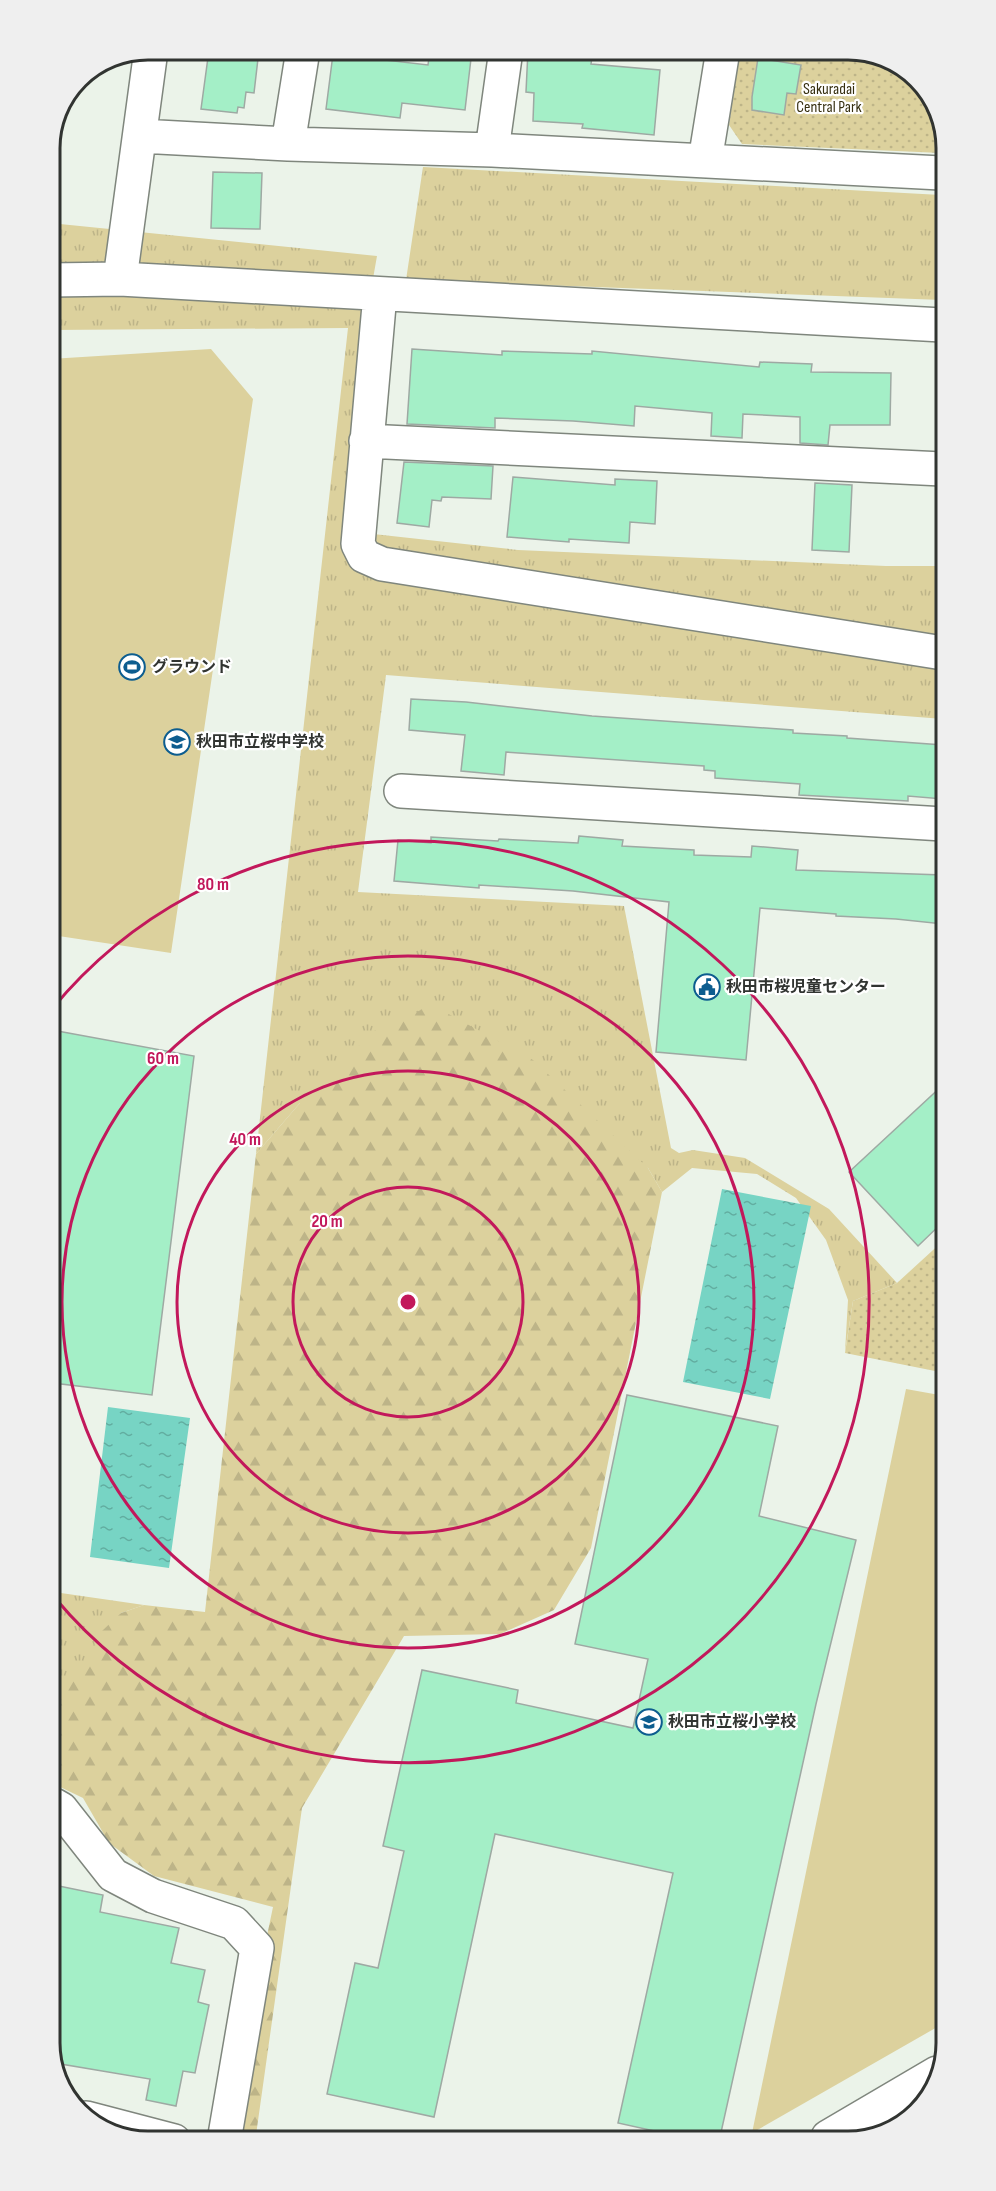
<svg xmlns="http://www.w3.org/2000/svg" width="996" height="2191" font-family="'Sofia Sans Condensed','Noto Sans JP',sans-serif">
<defs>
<pattern id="grass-tufts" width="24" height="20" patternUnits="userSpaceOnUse" patternTransform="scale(1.5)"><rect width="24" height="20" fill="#dcd19d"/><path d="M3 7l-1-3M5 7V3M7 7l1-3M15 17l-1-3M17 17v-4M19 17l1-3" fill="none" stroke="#bdb488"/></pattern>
<pattern id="forest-firs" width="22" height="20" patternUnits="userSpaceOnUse" patternTransform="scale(1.5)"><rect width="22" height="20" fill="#dcd19d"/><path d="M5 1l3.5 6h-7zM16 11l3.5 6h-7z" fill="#bdb488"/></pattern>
<pattern id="park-dots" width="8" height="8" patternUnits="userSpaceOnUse" patternTransform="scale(1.5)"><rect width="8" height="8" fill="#dcd19d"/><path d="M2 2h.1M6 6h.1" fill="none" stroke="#bdb488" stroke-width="1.8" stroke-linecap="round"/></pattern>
<pattern id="water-ripples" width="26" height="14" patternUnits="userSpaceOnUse" patternTransform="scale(1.5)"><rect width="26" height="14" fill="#77d4c4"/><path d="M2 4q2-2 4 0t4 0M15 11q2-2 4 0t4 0" fill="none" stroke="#62ada0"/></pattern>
</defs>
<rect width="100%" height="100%" fill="#ebf3e9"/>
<!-- grass -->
<path fill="url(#grass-tufts)" d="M 423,167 L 941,195 L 942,300 L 406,280 Z
M 50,223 L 377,256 L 368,307 L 346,531 L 518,550 L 886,566 L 942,566 L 943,719 L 386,675 L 358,892 L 624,906 L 671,1148 L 679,1153 L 693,1150 L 745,1158 L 829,1209 L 897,1283 L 853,1301 L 845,1352 L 848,1300 L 826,1240 L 796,1198 L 757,1174 L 692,1168 L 662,1192 L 648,1168 L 300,1103 L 256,1154 L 348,328 L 50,330 Z
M 54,1592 L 144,1605 L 121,1613 L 54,1714 Z"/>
<!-- forest -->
<path fill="url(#forest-firs)" d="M 432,1005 L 533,1060 L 648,1168 L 662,1192 L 591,1548 L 554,1610 L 500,1634 L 404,1636 L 302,1808 L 256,2135 L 280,2140 L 224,2141 L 273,1907 L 154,1876 L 109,1843 L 83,1798 L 54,1784 L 54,1712 L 102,1631 L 121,1613 L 144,1605 L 205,1612 L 256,1154 L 300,1103 L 374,1031 Z"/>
<!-- park -->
<path fill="url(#park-dots)" d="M 740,50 L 855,50 L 908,70 L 941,116 L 941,153 L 742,144 L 729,125 Z
M 944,1240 L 945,1373 L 845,1353 L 853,1301 L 897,1283 Z"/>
<!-- pitch -->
<path fill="#dcd19d" d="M 211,349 L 253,399 L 171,953 L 52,935 L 50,359 Z
M 906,1389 L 945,1396 L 946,2022 L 752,2133 Z"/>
<!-- water -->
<path fill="url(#water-ripples)" d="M 722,1189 L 811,1206 L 770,1399 L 683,1382 Z
M 108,1407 L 190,1418 L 169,1568 L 90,1557 Z"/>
<!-- building -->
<path fill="#a4efc7" stroke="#9ea9a3" stroke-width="1.5" d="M 209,50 L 259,50 L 254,93 L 246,92 L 244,108 L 238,107 L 237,113 L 201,109 Z
M 430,50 L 472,50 L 465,110 L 402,103 L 400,118 L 326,109 L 333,54 L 428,65 Z
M 528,50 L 593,50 L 591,64 L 660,70 L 654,135 L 582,128 L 583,124 L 533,121 L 534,93 L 526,92 Z
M 758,58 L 801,65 L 796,94 L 787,93 L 784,115 L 752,110 L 752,97 Z
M 213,172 L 262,173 L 260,229 L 211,228 Z
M 412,349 L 502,355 L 502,351 L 592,354 L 592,351 L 759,367 L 760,362 L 812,364 L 811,372 L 891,373 L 890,425 L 830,425 L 828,445 L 800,443 L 800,417 L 743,414 L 742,438 L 711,436 L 712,413 L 635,406 L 634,426 L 573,421 L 495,418 L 495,428 L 407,424 Z
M 404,462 L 493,466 L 491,499 L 442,497 L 441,501 L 432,500 L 429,527 L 397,523 Z
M 513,477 L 615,485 L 615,479 L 657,481 L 655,524 L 630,522 L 629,543 L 569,539 L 569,542 L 507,537 Z
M 815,483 L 852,485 L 849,552 L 812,550 Z
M 411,699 L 466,702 L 592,716 L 793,730 L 793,733 L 847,736 L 847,738 L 943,745 L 943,799 L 908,796 L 908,801 L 799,795 L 800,784 L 715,778 L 715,771 L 704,770 L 704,766 L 506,752 L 504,775 L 461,771 L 465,735 L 409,730 Z
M 579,836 L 623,840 L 622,846 L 694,850 L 694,855 L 751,857 L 752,846 L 798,850 L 796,870 L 943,875 L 943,924 L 896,919 L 836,916 L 836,914 L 760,908 L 746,1060 L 656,1052 L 669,902 L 573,891 L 479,885 L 479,888 L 394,881 L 398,840 L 431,843 L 431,837 L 498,841 L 499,839 L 578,843 Z
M 52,1030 L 194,1056 L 152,1395 L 53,1383 Z
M 944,1084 L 944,1221 L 918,1246 L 849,1172 Z
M 627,1395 L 778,1426 L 759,1516 L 856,1540 L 816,1704 L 720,2137 L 686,2138 L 618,2123 L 673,1873 L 495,1834 L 434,2117 L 327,2094 L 355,1963 L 378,1968 L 404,1851 L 383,1846 L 422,1670 L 518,1690 L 516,1703 L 633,1728 L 648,1659 L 575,1644 Z
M 54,1885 L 103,1895 L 100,1912 L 179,1928 L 171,1963 L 205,1970 L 198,2002 L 209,2005 L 195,2073 L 183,2071 L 176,2106 L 146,2100 L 150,2079 L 55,2063 Z"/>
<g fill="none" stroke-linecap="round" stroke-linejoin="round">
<!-- minor casing -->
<g stroke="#7f867d" stroke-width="36">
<path id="minor" d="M 140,136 L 288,144 L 492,150 L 941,173
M 288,144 L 303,50
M 492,150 L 506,50
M 705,161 L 723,50
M 120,279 L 151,50
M 50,280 L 120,279 L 942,325
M 380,294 L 358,544 L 364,556 L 382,564 L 943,653
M 366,441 L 942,469
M 401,791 L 943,824
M 54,1805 L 61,1809 L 113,1875 L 153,1896 L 234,1923 L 257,1948 L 224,2141
M 86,2118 L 174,2141
M 828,2137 L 937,2073"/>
</g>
<!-- minor -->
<use href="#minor" stroke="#fff" stroke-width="33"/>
</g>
<!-- distance rings -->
<g fill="none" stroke="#c2185b" stroke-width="3">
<circle cx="408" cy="1302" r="115"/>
<circle cx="408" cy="1302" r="231"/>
<circle cx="408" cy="1302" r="346"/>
<path d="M52 1009A461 461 0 1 1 55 1598"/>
</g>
<!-- icons -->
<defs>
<g id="stadium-ring" transform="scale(1.35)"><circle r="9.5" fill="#fff" stroke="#0d5d8f" stroke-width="1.5"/><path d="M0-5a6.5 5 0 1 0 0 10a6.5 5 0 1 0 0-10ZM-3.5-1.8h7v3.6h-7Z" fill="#0d5d8f"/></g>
<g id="school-ring" transform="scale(1.35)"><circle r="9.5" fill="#fff" stroke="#0d5d8f" stroke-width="1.5"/><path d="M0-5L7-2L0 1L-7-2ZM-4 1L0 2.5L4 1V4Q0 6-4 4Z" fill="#0d5d8f"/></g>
<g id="civic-ring" transform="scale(1.35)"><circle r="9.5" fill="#fff" stroke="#0d5d8f" stroke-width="1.5"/><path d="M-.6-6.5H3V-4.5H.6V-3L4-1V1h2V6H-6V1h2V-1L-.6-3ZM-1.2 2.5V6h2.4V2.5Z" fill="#0d5d8f"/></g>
</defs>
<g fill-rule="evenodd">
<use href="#stadium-ring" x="132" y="667"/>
<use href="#school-ring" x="177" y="742"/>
<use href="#civic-ring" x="707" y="987"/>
<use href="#school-ring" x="649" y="1722"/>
</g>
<g text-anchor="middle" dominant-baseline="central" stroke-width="4.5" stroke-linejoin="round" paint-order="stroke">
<!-- park labels -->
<g font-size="16" fill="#362f10" stroke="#fff">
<text x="829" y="89">Sakuradai<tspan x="829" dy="18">Central Park</tspan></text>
</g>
<!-- poi labels -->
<g font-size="16" font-weight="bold" fill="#313431" stroke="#fff" text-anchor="start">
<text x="152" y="667">グラウンド</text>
<text x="196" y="742">秋田市立桜中学校</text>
<text x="726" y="987">秋田市桜児童センター</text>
<text x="668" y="1722">秋田市立桜小学校</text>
</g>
</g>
<!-- crop -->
<path d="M0 0H996V2191H0ZM148 60H848A88 88 0 0 1 936 148V2043A88 88 0 0 1 848 2131H148A88 88 0 0 1 60 2043V148A88 88 0 0 1 148 60Z" fill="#efefef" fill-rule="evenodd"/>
<path fill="none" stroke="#313431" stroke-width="3" d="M148 60H848A88 88 0 0 1 936 148V2043A88 88 0 0 1 848 2131H148A88 88 0 0 1 60 2043V148A88 88 0 0 1 148 60Z"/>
<circle cx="408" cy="1302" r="9" fill="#c2185b" stroke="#fff" stroke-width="3"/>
<g font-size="18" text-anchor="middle" font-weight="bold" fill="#c2185b" stroke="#fff" stroke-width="4.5" stroke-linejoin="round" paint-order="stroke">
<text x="213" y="890">80 m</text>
<text x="163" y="1064">60 m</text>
<text x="245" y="1145">40 m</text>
<text x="327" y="1227">20 m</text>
</g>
</svg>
